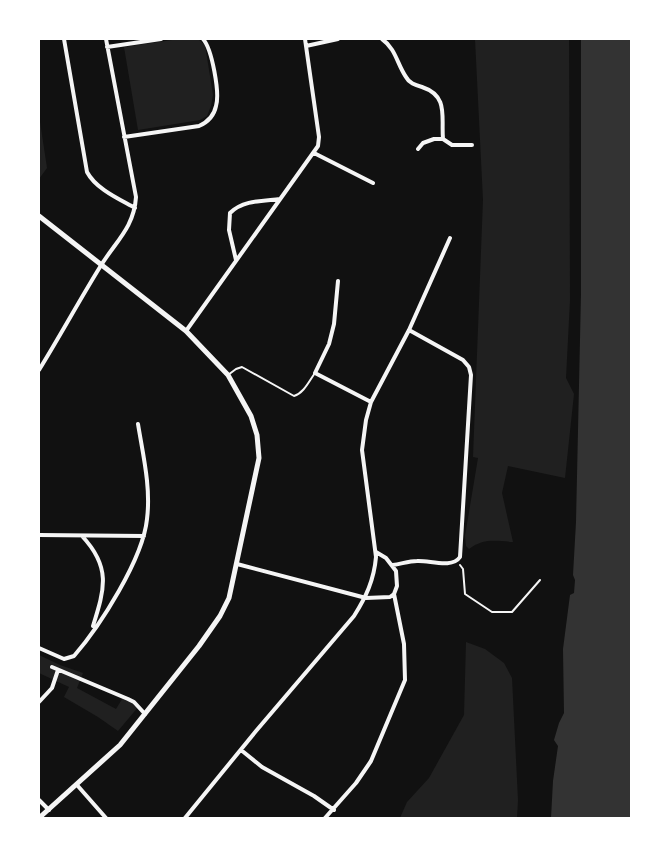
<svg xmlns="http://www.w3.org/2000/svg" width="670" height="857" font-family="'Nunito Sans',sans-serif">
<rect width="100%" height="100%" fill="#111"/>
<!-- green -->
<path fill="#202020" d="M 179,39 L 198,39 L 205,45 L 213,95 L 211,106 L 207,116 L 200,120 L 138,130 L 124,47 Z
M 475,39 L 569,39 L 570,300 L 566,378 L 574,394 L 565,478 L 508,466 L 502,493 L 513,542 C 496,541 484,538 469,549 L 466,546 L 465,536 L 478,458 L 473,457 L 483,200 Z
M 39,115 L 47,168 L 39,179 Z
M 466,642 L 485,649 L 504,663 L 512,678 L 518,800 L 517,818 L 400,818 L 407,802 L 429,778 L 464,715 Z
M 39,655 L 60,665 L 83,673 L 77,688 L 116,709 L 124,696 L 139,706 L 118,731 L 98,717 L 64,697 L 69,687 L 39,673 Z"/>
<!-- water -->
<path fill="#333" d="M 581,39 L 631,39 L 631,818 L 551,818 L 553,781 L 558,746 L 554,740 L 559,723 L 564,713 L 563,649 L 570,595 L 574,593 L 575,580 L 573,575 L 576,522 L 581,294 Z"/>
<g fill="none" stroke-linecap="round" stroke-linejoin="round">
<!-- path -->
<path stroke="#f5f5f5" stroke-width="2" d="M 460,565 L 463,569 L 465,594 L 492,612 L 512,612 L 540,580"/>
<!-- service -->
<path stroke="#f5f5f5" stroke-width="2" d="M 228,375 L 236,369 L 242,367 L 294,396 C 304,393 309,381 315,373"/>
<!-- minor -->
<path stroke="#f5f5f5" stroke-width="4" d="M 64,39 L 87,172 C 96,189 119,199 135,208
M 382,39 C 396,49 397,64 406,77 C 409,83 415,85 422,87 C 449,96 441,117 443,139
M 306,46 L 338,39
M 107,47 L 161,39
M 124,137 L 199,126 C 208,122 214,116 216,106 C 220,93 212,49 203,39
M 418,149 L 423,143 L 434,139 L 443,139 L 452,145 L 472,145
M 314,153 L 373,183
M 236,260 L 229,230 L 230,213 C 243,200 263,201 280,199
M 338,281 L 334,324 L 329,344 L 315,373 L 371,402
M 186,331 L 318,146 L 319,137 L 305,39
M 39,370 C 60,336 79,301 100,267 C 115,242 134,228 136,197 L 106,39
M 39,535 L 144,536
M 82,536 C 111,567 105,588 93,626
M 237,564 L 366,598 L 390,597 L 394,594 L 397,586 L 396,571 L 386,558 L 376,552
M 393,565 C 401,564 409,561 417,561 C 429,560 452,569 460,557 L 471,375 L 469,367 L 463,360 L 409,330
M 39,648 L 64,659 L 74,656 C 100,626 143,559 147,519 C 151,487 143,455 138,424
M 52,667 L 128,699 L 134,702 L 145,714
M 39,702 L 52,688 L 58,670
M 241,750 L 262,767 L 314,796 L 334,810
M 77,785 L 106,818
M 39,800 L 49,810
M 185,818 L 256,731 L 354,616 C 366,597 374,580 376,557 L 362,450 L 366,420 L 371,402 L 409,330 L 450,238
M 325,818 L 356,783 L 371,761 L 405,680 L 404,644 L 394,594"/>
<!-- tertiary -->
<path stroke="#f5f5f5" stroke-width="5" d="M 39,216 L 186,331 L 228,375 L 251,416 L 257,435 L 259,458 L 229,598 L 220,616 L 199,646 L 120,745 L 39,818"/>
</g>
<!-- border -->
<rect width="670" height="857" fill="none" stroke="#ffffff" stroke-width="80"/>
</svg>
